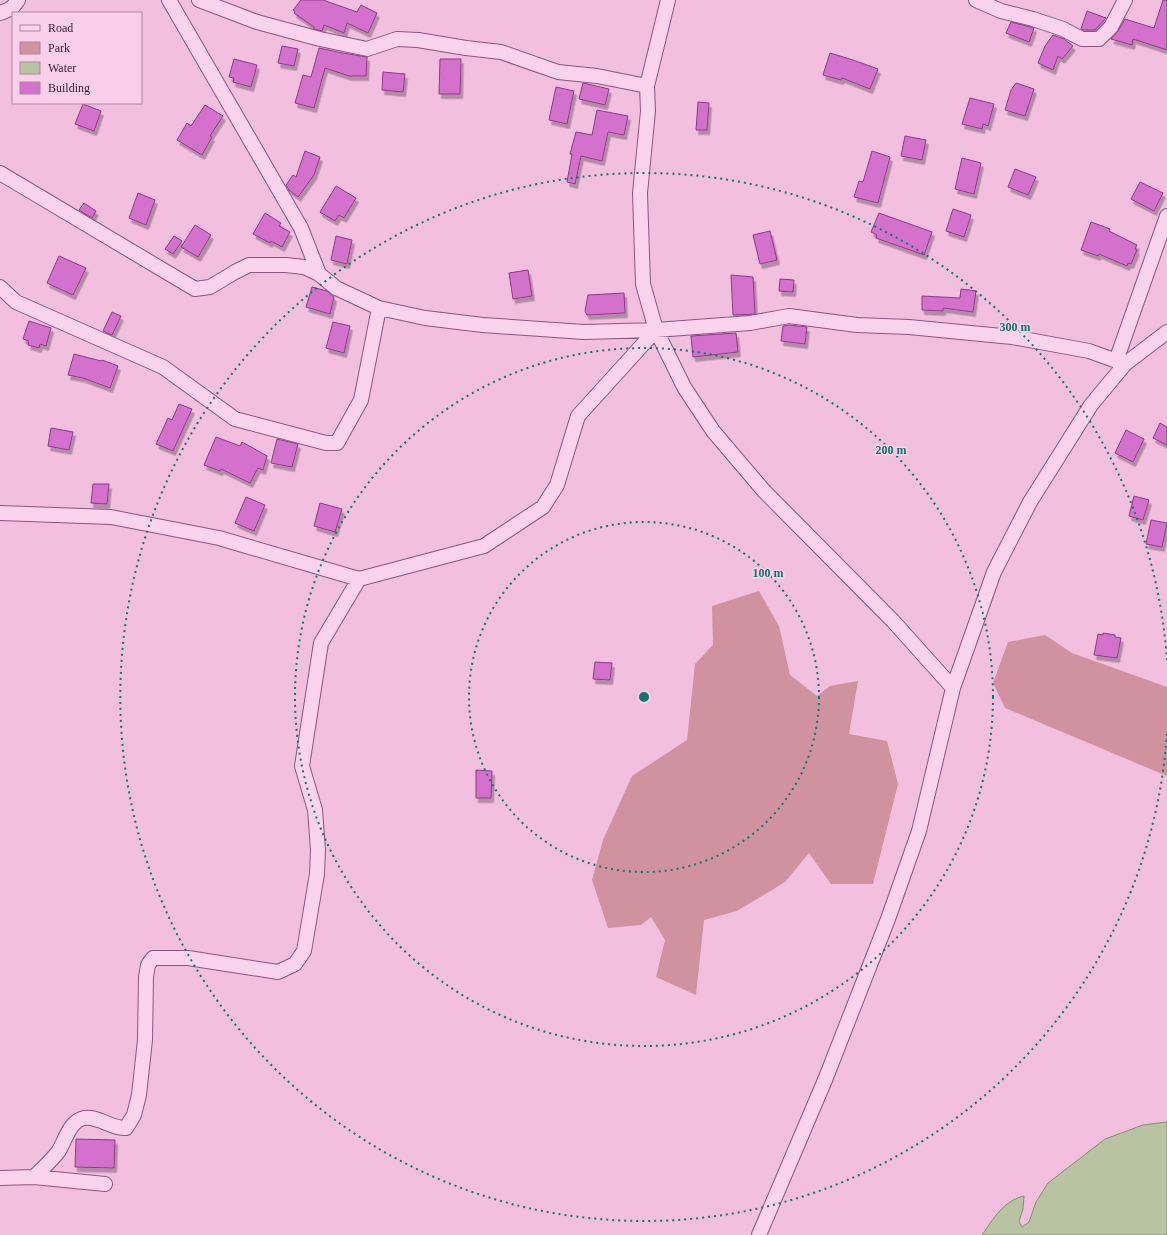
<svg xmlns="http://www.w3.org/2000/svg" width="1167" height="1235" font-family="Georgia,serif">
<defs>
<filter id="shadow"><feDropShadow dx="2.5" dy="4.5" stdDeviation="0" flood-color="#0004"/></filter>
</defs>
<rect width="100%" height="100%" fill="#f2bfdf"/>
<!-- green -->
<path fill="#d192a0" d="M 759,591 L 779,626 L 790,675 L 817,696 L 830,686 L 858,681 L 849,734 L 887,741 L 898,784 L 873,884 L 831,884 L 809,853 L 785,882 L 737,911 L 704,920 L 696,995 L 656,977 L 665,940 L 651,917 L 641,925 L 608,928 L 592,880 L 603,840 L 632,776 L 687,740 L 695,664 L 713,645 L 712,606 Z
M 1045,635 L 1072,653 L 1167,687 L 1167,776 L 1005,708 L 993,683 L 1008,642 Z"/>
<!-- water -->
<path fill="#b7c3a2" stroke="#819269" d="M 1167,1122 L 1167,1235 L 982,1235 C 994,1218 1003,1201 1024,1196 L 1023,1209 L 1019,1221 L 1022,1227 L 1029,1222 L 1036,1202 L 1048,1183 L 1105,1139 L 1143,1125 Z"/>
<!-- building -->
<path fill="#d471cc" stroke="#8e3989" filter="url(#shadow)" d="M 301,0 L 323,0 L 357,12 L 361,5 L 377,13 L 368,33 L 347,23 L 344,33 L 324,25 L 322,31 L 314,29 L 314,27 L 294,13 L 295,11 L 293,10 Z
M 1163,0 L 1167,0 L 1167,50 L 1133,39 L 1132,45 L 1111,39 L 1118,31 L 1125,19 L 1154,28 Z
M 1087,11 L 1106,18 L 1095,30 L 1084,30 L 1081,29 Z
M 1011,22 L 1034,28 L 1029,42 L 1006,33 Z
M 1053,35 L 1064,39 L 1073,46 L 1062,59 L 1058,56 L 1053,70 L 1038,63 L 1045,46 Z
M 282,46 L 298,49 L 294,66 L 278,63 Z
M 319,48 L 343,53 L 367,57 L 366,76 L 349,76 L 325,68 L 314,108 L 295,103 L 303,75 L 311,77 Z
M 830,53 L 853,60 L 878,69 L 870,89 L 842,78 L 841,80 L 823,75 Z
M 234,59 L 257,65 L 251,87 L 233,82 L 234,78 L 229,77 Z
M 440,59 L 461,59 L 460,94 L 439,94 Z
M 383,72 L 405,74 L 403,92 L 382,90 Z
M 583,83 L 609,89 L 605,105 L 579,99 Z
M 1016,83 L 1034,89 L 1025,116 L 1005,110 L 1011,90 Z
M 556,87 L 574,91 L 567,124 L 549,120 Z
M 970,98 L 994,104 L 988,126 L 983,124 L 982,129 L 962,124 Z
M 698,102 L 709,103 L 707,130 L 696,130 Z
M 83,104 L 101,111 L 94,131 L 75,124 Z
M 205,105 L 223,116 L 210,136 L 212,137 L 202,155 L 177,140 L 187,123 L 191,126 Z
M 597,110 L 628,116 L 624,135 L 608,132 L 602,161 L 581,156 L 575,184 L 567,182 L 572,154 L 570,154 L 576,132 L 592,135 Z
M 905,136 L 926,140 L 922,160 L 901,156 Z
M 305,151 L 320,157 L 314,175 L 298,197 L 289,190 L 286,185 L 293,175 L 296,177 Z
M 872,151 L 890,157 L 878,203 L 854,197 L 859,181 L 863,182 Z
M 962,158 L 981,163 L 974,194 L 955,189 Z
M 1015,169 L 1036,177 L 1028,195 L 1008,187 Z
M 1140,182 L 1163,193 L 1154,211 L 1131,199 Z
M 336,186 L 356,198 L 344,218 L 339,215 L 335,221 L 320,212 Z
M 138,193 L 155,200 L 146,225 L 129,218 Z
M 84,203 L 96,211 L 92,218 L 79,210 Z
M 953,209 L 971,215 L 964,237 L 946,231 Z
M 265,213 L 281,223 L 279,226 L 290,232 L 282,247 L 271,241 L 270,243 L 253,234 Z
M 879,213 L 932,232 L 924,255 L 876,238 L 877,235 L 871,232 Z
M 1091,222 L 1110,229 L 1109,231 L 1137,245 L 1135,249 L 1137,250 L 1131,264 L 1128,263 L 1127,266 L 1099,254 L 1098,256 L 1081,250 Z
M 195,225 L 211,235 L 198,257 L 181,247 Z
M 770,231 L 777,260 L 760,264 L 753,235 Z
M 174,236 L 182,241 L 173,254 L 165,249 Z
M 336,236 L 352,240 L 347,264 L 331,260 Z
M 59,256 L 86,268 L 73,295 L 47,283 Z
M 528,270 L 532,296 L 513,299 L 509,273 Z
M 731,275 L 753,277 L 755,314 L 733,315 Z
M 780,279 L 794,280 L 793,292 L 779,291 Z
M 312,287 L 327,291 L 334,297 L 330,314 L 306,307 Z
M 961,289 L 976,291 L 973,312 L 943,308 L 943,311 L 922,310 L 922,296 L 960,298 Z
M 624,293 L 625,313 L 587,315 L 585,311 L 588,295 Z
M 112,312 L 121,316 L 112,335 L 103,331 Z
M 29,321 L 51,328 L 46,346 L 40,344 L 39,348 L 28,345 L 29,341 L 23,339 Z
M 333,322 L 350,326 L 344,353 L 326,348 Z
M 789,325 L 807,327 L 805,344 L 781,341 L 783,326 Z
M 736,333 L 738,352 L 693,357 L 691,336 Z
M 74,354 L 101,361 L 102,360 L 118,366 L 110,388 L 83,378 L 68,375 Z
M 179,404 L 192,409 L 173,451 L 156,444 L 168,418 L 172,420 Z
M 1160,423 L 1167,427 L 1167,445 L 1153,438 Z
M 51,428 L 73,432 L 69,450 L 48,446 Z
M 1126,430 L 1144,439 L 1133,462 L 1115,453 Z
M 216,437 L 240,446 L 242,442 L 267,456 L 263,470 L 258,468 L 250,483 L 221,469 L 220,471 L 204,465 Z
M 277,439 L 298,444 L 292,467 L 271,463 Z
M 93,484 L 109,484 L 107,504 L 91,503 Z
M 1134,496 L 1149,500 L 1143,520 L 1129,516 Z
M 246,497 L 265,505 L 254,531 L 235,523 Z
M 320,503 L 342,509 L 335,532 L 314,526 Z
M 1151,520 L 1167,523 L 1162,547 L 1146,544 Z
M 1103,633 L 1115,635 L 1115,637 L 1121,638 L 1117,658 L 1094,655 L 1098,634 L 1103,635 Z
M 595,662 L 612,663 L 610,680 L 593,679 Z
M 476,770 L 492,771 L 491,798 L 476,798 Z
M 76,1139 L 115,1140 L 114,1168 L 75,1167 Z"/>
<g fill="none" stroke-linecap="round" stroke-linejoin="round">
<!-- minor casing -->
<g stroke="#8c5582" stroke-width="16">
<path id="minor" d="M 169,0 L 301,228 L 319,274
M 199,0 L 257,22 L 320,39 L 367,49 L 397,39 L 418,40 L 466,48 L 501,52 L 558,72 L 597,76 L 647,86
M 668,0 L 647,86 L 648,111 L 640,193 L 643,284 L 656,330 L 684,387 L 713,431 L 764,491 L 893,621 L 953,688
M 976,0 L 1001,11 L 1033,19 L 1063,29 L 1082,39 L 1099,39 L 1111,27 L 1125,0
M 0,13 C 9,10 13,8 18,0
M 0,173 L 195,289 L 210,287 L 235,272 L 249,265 L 286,265 L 304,267 L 319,274 L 336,288 L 379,308 L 425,318 L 483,325 L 584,332 L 656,330 L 750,323 L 789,316 L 857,325 L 909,327 L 1012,337 L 1089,351 L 1125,364
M 0,287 L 16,302 L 163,367 L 235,419 L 326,443 L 337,443 L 361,400 L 379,308
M 1116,361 L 1167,216
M 0,513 L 111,517 L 219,538 L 359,579 L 484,546 L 543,507 L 557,485 L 578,416 L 656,330
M 34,1177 C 42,1169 51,1161 58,1152 C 65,1142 69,1121 84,1118 C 99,1116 112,1129 126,1128 L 134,1115 L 139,1095 L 145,1040 L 146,977 L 148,965 L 153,958 L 188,958 L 278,972 L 295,964 L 304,951 L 317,874 L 318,850 L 315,810 L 302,766 L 321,643 L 359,579
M 0,1178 L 34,1177 L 105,1184
M 759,1235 L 825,1080 L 888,919 L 919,831 L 953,688 L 994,572 L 1030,502 L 1091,405 L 1125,364 L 1167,332"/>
</g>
<!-- minor -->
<use href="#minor" stroke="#fcd3ed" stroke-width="14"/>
</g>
<!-- distance rings -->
<g fill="none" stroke="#0f766e" stroke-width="2" stroke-dasharray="2 4">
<circle cx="644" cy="697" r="175"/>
<circle cx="644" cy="697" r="349"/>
<path d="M1167 734A524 524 0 1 1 1167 660"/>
</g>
<circle cx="644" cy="697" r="6" fill="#0f766e" stroke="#f9cfe9" stroke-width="2"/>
<g font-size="12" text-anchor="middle" font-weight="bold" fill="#0f766e" stroke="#f9cfe9" stroke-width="3.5" stroke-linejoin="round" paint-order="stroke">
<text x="1015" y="331">300 m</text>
<text x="891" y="454">200 m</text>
<text x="768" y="577">100 m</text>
</g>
<!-- legend -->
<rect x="12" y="12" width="130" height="92" fill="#f9cfe9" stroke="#ad87a1"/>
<rect x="20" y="25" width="20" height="6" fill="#fcd3ed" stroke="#ad87a1"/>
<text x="48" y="32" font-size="12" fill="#3a1b36">Road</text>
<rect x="20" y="42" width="20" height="12" fill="#d192a0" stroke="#ad87a1"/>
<text x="48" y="52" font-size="12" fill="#3a1b36">Park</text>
<rect x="20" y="62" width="20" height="12" fill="#b7c3a2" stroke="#ad87a1"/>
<text x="48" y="72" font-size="12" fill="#3a1b36">Water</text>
<rect x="20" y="82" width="20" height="12" fill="#d471cc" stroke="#ad87a1"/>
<text x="48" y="92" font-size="12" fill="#3a1b36">Building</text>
</svg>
